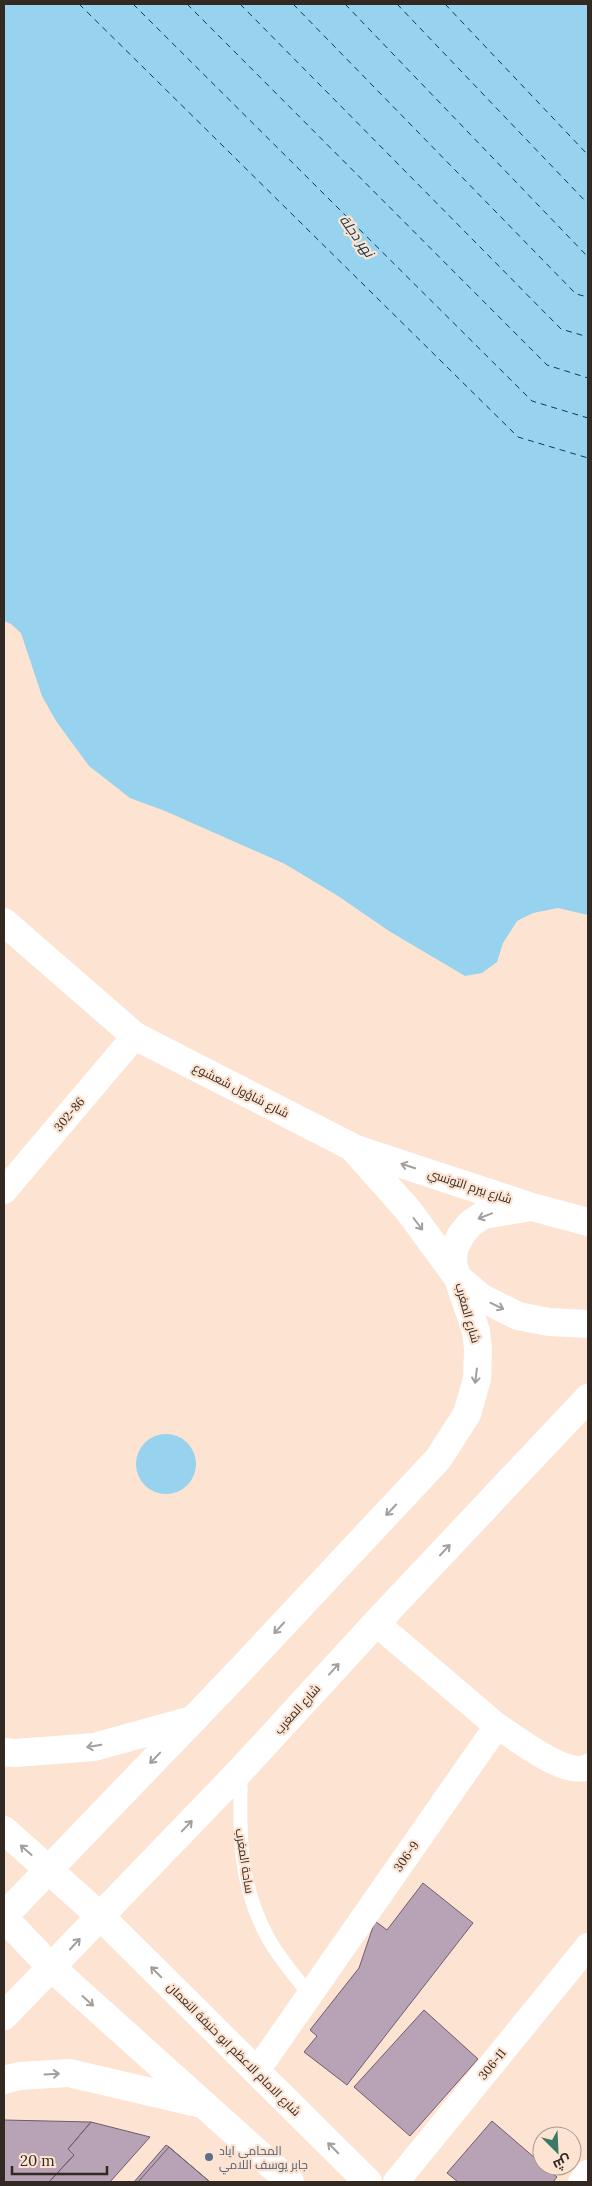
<svg xmlns="http://www.w3.org/2000/svg" width="592" height="2186" font-family="Lora,Cairo,serif">
<rect width="100%" height="100%" fill="#fde3d2"/>
<!-- water -->
<path fill="#97d2ef" d="M 4,4 L 588,4 L 588,915 L 558,908 L 533,913 L 517,921 L 503,943 L 497,962 L 482,973 L 465,976 L 389,931 L 338,896 L 285,864 L 165,811 L 130,798 L 89,766 L 56,721 L 42,696 L 21,633 L 11,624 L 4,621 Z
M136 1464a30 30 0 1 1 60 0a30 30 0 1 1-60 0Z"/>
<g fill="none" stroke-linecap="round" stroke-linejoin="round">
<!-- ferry -->
<path stroke="#093c50" stroke-width="1" stroke-dasharray="6 5" stroke-linecap="butt" d="M 79,4 L 518,437 L 588,458
M 133,4 L 532,401 L 588,418
M 187,4 L 547,365 L 588,378
M 240,4 L 561,329 L 588,337
M 293,4 L 576,294 L 588,297
M 345,4 L 588,257
M 397,4 L 588,204
M 445,4 L 588,155"/>
</g>
<!-- building -->
<path fill="#b7a2b6" stroke="#705d6f" d="M 423,1883 L 473,1923 L 347,2085 L 304,2052 L 317,2036 L 310,2030 L 359,1968 L 375,1921 L 387,1930 Z
M 424,2010 L 478,2059 L 410,2136 L 354,2087 Z
M 4,2120 L 91,2122 L 68,2149 L 74,2155 L 49,2182 L 4,2182 Z
M 492,2121 L 557,2177 L 553,2182 L 458,2182 L 447,2173 Z
M 91,2122 L 150,2137 L 110,2182 L 49,2182 L 74,2155 L 68,2149 Z
M 166,2145 L 169,2147 L 210,2182 L 134,2182 Z
M 169,2147 L 210,2182 L 138,2182 Z"/>
<g fill="none" stroke-linecap="round" stroke-linejoin="round">
<!-- lane -->
<path stroke="#fff" stroke-width="14" d="M 241,1771 C 239,1830 238,1882 267,1936 C 278,1957 295,1976 310,1995"/>
<!-- street -->
<path stroke="#fff" stroke-width="26" d="M 4,1191 L 135,1036
M 376,1623 L 497,1726
M 256,2072 L 497,1726 C 517,1738 566,1778 588,1767
M 396,2182 L 588,1946
M 581,2182 L 588,2173"/>
<!-- secondary -->
<path stroke="#fff" stroke-width="28" d="M 4,922 L 135,1036 L 352,1147 L 408,1210 L 458,1278 L 482,1298 L 518,1316 L 549,1322 L 588,1324
M 353,1148 L 532,1207 L 588,1222
M 4,1752 L 15,1753 L 94,1747 L 192,1720
M 4,1830 L 100,1916 L 368,2182
M 4,1916 L 232,1679 L 438,1459 L 467,1414 L 477,1379 L 478,1349 L 476,1331 L 453,1264 L 454,1249 L 461,1235 L 470,1224 L 483,1215 L 532,1207
M 4,1918 L 52,1968 L 290,2182
M 4,2016 L 241,1770 L 376,1623 L 588,1398
M 4,2080 L 19,2076 L 69,2073 L 198,2103"/>
</g>
<!-- one-way arrows -->
<defs><path id="oneway-shaft" d="M-6 0H5M1.5-3L5.5 0L1.5 3" fill="none" stroke-width="1.6" stroke-linecap="round" stroke-linejoin="round" transform="scale(1.25)"/></defs>
<g stroke="#a39f9c">
<use href="#oneway-shaft" transform="translate(408 1166) rotate(-162)"/>
<use href="#oneway-shaft" transform="translate(485 1216) rotate(159)"/>
<use href="#oneway-shaft" transform="translate(418 1224) rotate(53)"/>
<use href="#oneway-shaft" transform="translate(497 1306) rotate(26)"/>
<use href="#oneway-shaft" transform="translate(476 1376) rotate(97)"/>
<use href="#oneway-shaft" transform="translate(391 1510) rotate(133)"/>
<use href="#oneway-shaft" transform="translate(445 1550) rotate(-47)"/>
<use href="#oneway-shaft" transform="translate(279 1628) rotate(133)"/>
<use href="#oneway-shaft" transform="translate(334 1669) rotate(-48)"/>
<use href="#oneway-shaft" transform="translate(94 1746) rotate(170)"/>
<use href="#oneway-shaft" transform="translate(155 1758) rotate(134)"/>
<use href="#oneway-shaft" transform="translate(187 1826) rotate(-46)"/>
<use href="#oneway-shaft" transform="translate(26 1850) rotate(-139)"/>
<use href="#oneway-shaft" transform="translate(75 1944) rotate(-47)"/>
<use href="#oneway-shaft" transform="translate(156 1972) rotate(-135)"/>
<use href="#oneway-shaft" transform="translate(88 2001) rotate(42)"/>
<use href="#oneway-shaft" transform="translate(52 2074) rotate(-3)"/>
<use href="#oneway-shaft" transform="translate(333 2148) rotate(-135)"/>
</g>
<!-- markers -->
<circle fill="#5c6f8a" stroke="#fde3d2" stroke-width="2" cx="209" cy="2157" r="5"/>
<g text-anchor="middle" dominant-baseline="central" stroke-width="4.5" stroke-linejoin="round" paint-order="stroke">
<!-- street labels -->
<g font-size="12" fill="#322922" stroke="#fde3d2">
<text transform="translate(241 1090) rotate(27)">شارع شاؤول شعشوع</text>
<text transform="translate(69 1114) rotate(-50)">302-86</text>
<text transform="translate(470 1186) rotate(18)">شارع بيرم التونسي</text>
<text transform="translate(468 1313) rotate(74)">شارع المغرب</text>
<text transform="translate(297 1709) rotate(-48)">شارع المغرب</text>
<text transform="translate(406 1856) rotate(-55)">306-9</text>
<text transform="translate(245 1861) rotate(81)">ساحة المغرب</text>
<text transform="translate(234 2049) rotate(45)">شارع الامام الاعظم ابو حنيفة النعمان</text>
<text transform="translate(492 2064) rotate(-51)">306-11</text>
</g>
<!-- service labels -->
<g font-size="12" fill="#4e5e75" stroke="#fde3d2" text-anchor="start">
<text x="219" y="2150">المحامي اياد<tspan x="219" dy="14">جابر يوسف اللامي</tspan></text>
</g>
<!-- water labels -->
<g font-size="14" font-style="italic" fill="#093c50" stroke="#fde3d2">
<text transform="translate(357 236) rotate(54)">نهر دجلة</text>
</g>
</g>
<!-- border -->
<rect width="592" height="2186" fill="none" stroke="#322922" stroke-width="10"/>
<!-- north arrow -->
<g transform="translate(557 2151) rotate(156)"><circle r="24" fill="#fde3d2" stroke="#ac998c"/>
<path d="M0-4L9 19L0 12L-9 19Z" fill="#3c7a67"/>
<text y="-8" font-size="14" font-weight="bold" text-anchor="middle" fill="#322922">ش</text>
</g>
<!-- scale -->
<path d="M12 2166v8h95v-8" fill="none" stroke="#322922" stroke-width="2.5"/>
<text x="20" y="2166" font-size="15" fill="#322922" stroke="#fde3d2" stroke-width="4" paint-order="stroke">20 m</text>
</svg>
